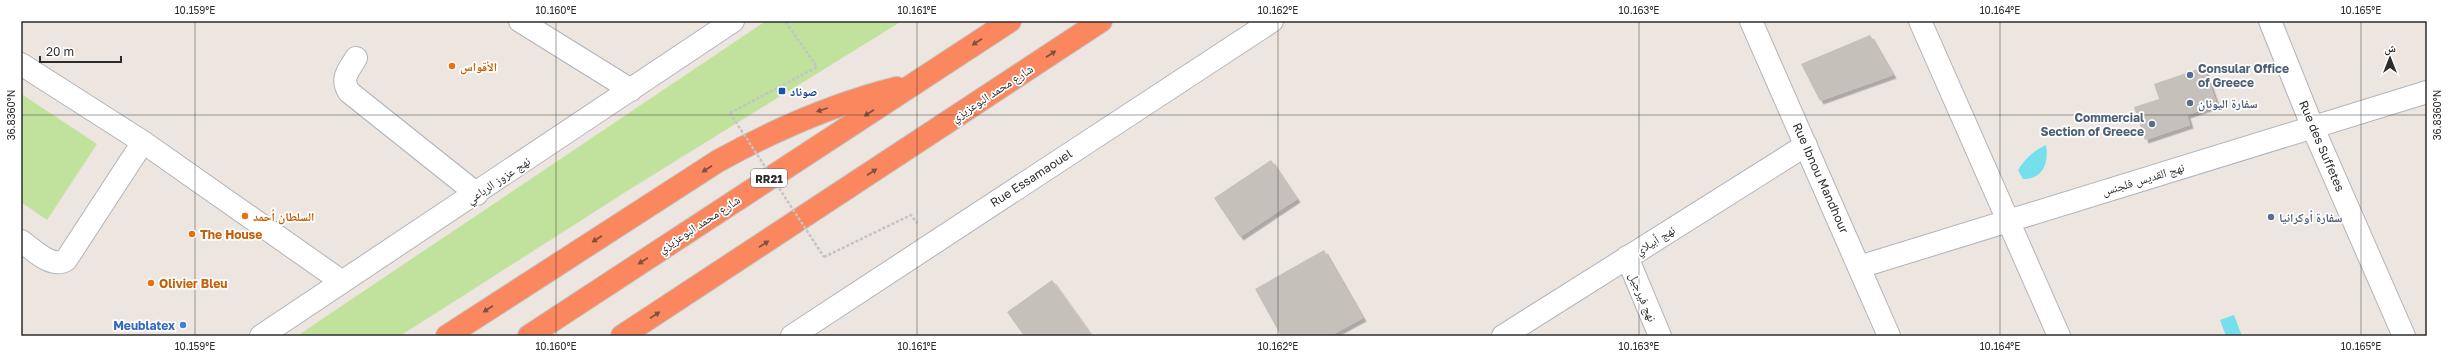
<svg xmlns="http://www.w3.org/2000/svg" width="2448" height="357" font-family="'Golos Text','Noto Naskh Arabic',sans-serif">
<defs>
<filter id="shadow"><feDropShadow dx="3.5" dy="3.5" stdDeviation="0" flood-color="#0004"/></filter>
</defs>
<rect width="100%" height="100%" fill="#ede5df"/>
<!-- green -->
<path fill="#c0e29d" d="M 766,21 L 902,21 L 635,186 L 400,336 L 297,336 Z
M 23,95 L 97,144 L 47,220 L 21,202 L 21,99 Z"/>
<!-- water -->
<path fill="#75e0ec" d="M 2046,145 C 2049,163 2043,179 2023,179 L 2018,170 C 2026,158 2033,151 2046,145 Z
M 2234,315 L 2242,336 L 2226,336 L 2220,320 Z"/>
<!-- building -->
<path fill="#c6c0ba" filter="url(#shadow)" d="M 1870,35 L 1893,75 L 1820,101 L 1801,64 Z
M 2204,67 L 2217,105 L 2187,115 L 2190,125 L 2145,140 L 2134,107 L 2159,99 L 2154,84 Z
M 1271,160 L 1297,199 L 1240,237 L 1214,198 Z
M 1324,250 L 1363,318 L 1330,336 L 1281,336 L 1255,289 Z
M 1052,280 L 1092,336 L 1024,336 L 1007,312 Z"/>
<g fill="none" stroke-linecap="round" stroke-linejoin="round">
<!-- minor casing -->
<g stroke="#afb4bc" stroke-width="24">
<path id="minor" d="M 520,21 L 631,90
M 1751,21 L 1889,336
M 1920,21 L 2059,336
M 2270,21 L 2313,128 L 2404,336
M 356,58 C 349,70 340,78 349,92 L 477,194
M 21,64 L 143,142 L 341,281
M 21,241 C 33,249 51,269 66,260 L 143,142
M 1627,257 L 1660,336
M 1859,267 L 2427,92
M 261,336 L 733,21
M 792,336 L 1272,21
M 1503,336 L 1806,145"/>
</g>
<!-- highway casing -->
<g stroke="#c4c4c4" stroke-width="24">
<path id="highway" d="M 447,336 L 718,161 C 776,129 833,104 897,88
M 529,336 L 1010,21
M 622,336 L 1101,21"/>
</g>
<!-- path -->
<path stroke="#c4c4c4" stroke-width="2.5" stroke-dasharray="3 2" stroke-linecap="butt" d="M 730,113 L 817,67 L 785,21
M 824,257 L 911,215 L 917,223"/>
<!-- minor -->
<use href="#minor" stroke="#fff" stroke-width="22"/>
<!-- highway -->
<use href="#highway" stroke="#fa875d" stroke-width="22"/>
<!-- path-bridge -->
<path stroke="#c4c4c4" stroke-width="2.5" stroke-dasharray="3 2" stroke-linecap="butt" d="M 730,113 L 824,257"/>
</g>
<!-- one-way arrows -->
<defs><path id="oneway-solid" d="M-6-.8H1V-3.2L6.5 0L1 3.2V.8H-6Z"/></defs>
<g fill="#7e5040">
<use href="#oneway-solid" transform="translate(977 42) rotate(147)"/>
<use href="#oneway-solid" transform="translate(1051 54) rotate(-33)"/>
<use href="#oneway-solid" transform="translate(822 110) rotate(161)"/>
<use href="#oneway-solid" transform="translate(869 113) rotate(147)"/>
<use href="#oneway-solid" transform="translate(707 169) rotate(147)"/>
<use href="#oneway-solid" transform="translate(872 172) rotate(-33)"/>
<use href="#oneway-solid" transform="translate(597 239) rotate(147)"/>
<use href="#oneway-solid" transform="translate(764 244) rotate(-33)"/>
<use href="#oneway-solid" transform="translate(643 261) rotate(147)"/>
<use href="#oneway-solid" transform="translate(488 309) rotate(147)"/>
<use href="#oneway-solid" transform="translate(655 315) rotate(-33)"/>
</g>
<!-- ticks -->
<path fill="none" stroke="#2c2c2c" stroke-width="1" stroke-opacity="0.45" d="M 195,21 L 195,336M 556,21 L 556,336M 917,21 L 917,336M 1278,21 L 1278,336M 1639,21 L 1639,336M 2000,21 L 2000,336M 2361,21 L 2361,336M 21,115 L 2427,115"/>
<!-- markers -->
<g fill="#e8710a" stroke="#fff" stroke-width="1.5">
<circle cx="452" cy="66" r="4"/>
<circle cx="245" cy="216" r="4"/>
<circle cx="192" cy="234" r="4"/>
<circle cx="151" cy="283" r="4"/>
</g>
<g fill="#5c6f8a" stroke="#fff" stroke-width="1.5">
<circle cx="2190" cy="75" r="4"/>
<circle cx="2190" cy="103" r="4"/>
<circle cx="2152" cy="124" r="4"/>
<circle cx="2271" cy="217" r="4"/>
</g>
<rect fill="#1a4fb4" stroke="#fff" stroke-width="1.5" x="778" y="87" width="8" height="8" rx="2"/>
<circle fill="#3f7fe0" stroke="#fff" stroke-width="1.5" cx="183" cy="325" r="4"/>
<g text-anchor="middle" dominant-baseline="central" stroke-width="3.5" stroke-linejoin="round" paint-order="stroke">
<!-- shield labels -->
<rect fill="#fff" stroke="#6b6b6b" stroke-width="1" x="751" y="169" width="36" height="18" rx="3"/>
<g font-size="11" font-weight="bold" fill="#2c2c2c">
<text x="769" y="178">RR21</text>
</g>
<!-- food labels -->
<g font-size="12" font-weight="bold" fill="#c56008" stroke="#fff" text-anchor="start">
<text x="460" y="66">الأقواس</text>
<text x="253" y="216">السلطان أحمد</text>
<text x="200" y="234">The House</text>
<text x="159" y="283">Olivier Bleu</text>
</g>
<!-- service labels -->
<g font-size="12" font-weight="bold" fill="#4e5e75" stroke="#fff" text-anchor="start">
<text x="2198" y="68">Consular Office<tspan x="2198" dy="14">of Greece</tspan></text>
<text x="2198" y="103">سفارة اليونان</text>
<text x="2144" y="117" text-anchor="end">Commercial<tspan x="2144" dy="14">Section of Greece</tspan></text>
<text x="2279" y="217">سفارة أوكرانيا</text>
</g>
<!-- transit labels -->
<g font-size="12" font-weight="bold" fill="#164399" stroke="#fff" text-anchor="start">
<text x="790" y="91">صوناد</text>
</g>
<!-- street labels -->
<g font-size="12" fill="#2c2c2c" stroke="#fff">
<text transform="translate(992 93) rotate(-33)">شارع محمد البوعزيزي</text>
<text transform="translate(2322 146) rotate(67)">Rue des Suffetes</text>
<text transform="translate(1031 178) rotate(-33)">Rue Essamaouel</text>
<text transform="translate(1821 178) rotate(66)">Rue Ibnou Mandhour</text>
<text transform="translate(2143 179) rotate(-17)">نهج القديس فلجنس</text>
<text transform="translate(498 180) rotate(-34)">نهج عزوز الرباعي</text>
<text transform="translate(699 224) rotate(-33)">شارع محمد البوعزيزي</text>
<text transform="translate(1655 240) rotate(-32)">نهج أبيلاي</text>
<text transform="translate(1643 297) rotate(67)">نهج فيرجيل</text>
</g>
<!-- shop labels -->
<g font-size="12" font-weight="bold" fill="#366cbe" stroke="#fff" text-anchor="end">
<text x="175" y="325">Meublatex</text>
</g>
</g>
<!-- border -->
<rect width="2448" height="357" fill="none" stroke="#ffffff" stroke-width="44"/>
<!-- north arrow -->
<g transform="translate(2390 58)" stroke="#ffffff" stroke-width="3" paint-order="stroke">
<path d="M0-3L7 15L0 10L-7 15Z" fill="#2c2c2c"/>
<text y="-6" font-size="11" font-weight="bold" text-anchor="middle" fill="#2c2c2c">ش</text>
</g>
<!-- scale -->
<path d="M40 56v6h81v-6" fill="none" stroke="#2c2c2c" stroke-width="2"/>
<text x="46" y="56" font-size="12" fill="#2c2c2c" stroke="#ffffff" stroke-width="3" paint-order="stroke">20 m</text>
<rect x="22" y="22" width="2404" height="313" fill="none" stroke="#2c2c2c" stroke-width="1.5"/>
<g font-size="10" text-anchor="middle" fill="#2c2c2c">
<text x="195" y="14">10.159°E</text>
<text x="556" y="14">10.160°E</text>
<text x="917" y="14">10.161°E</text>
<text x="1278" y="14">10.162°E</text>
<text x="1639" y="14">10.163°E</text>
<text x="2000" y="14">10.164°E</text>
<text x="2361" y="14">10.165°E</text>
<text transform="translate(11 115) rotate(-90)" y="4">36.8360°N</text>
<text transform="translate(2437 115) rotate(-90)" y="4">36.8360°N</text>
<text x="195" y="350">10.159°E</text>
<text x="556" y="350">10.160°E</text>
<text x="917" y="350">10.161°E</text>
<text x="1278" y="350">10.162°E</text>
<text x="1639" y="350">10.163°E</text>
<text x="2000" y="350">10.164°E</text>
<text x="2361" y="350">10.165°E</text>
</g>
</svg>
